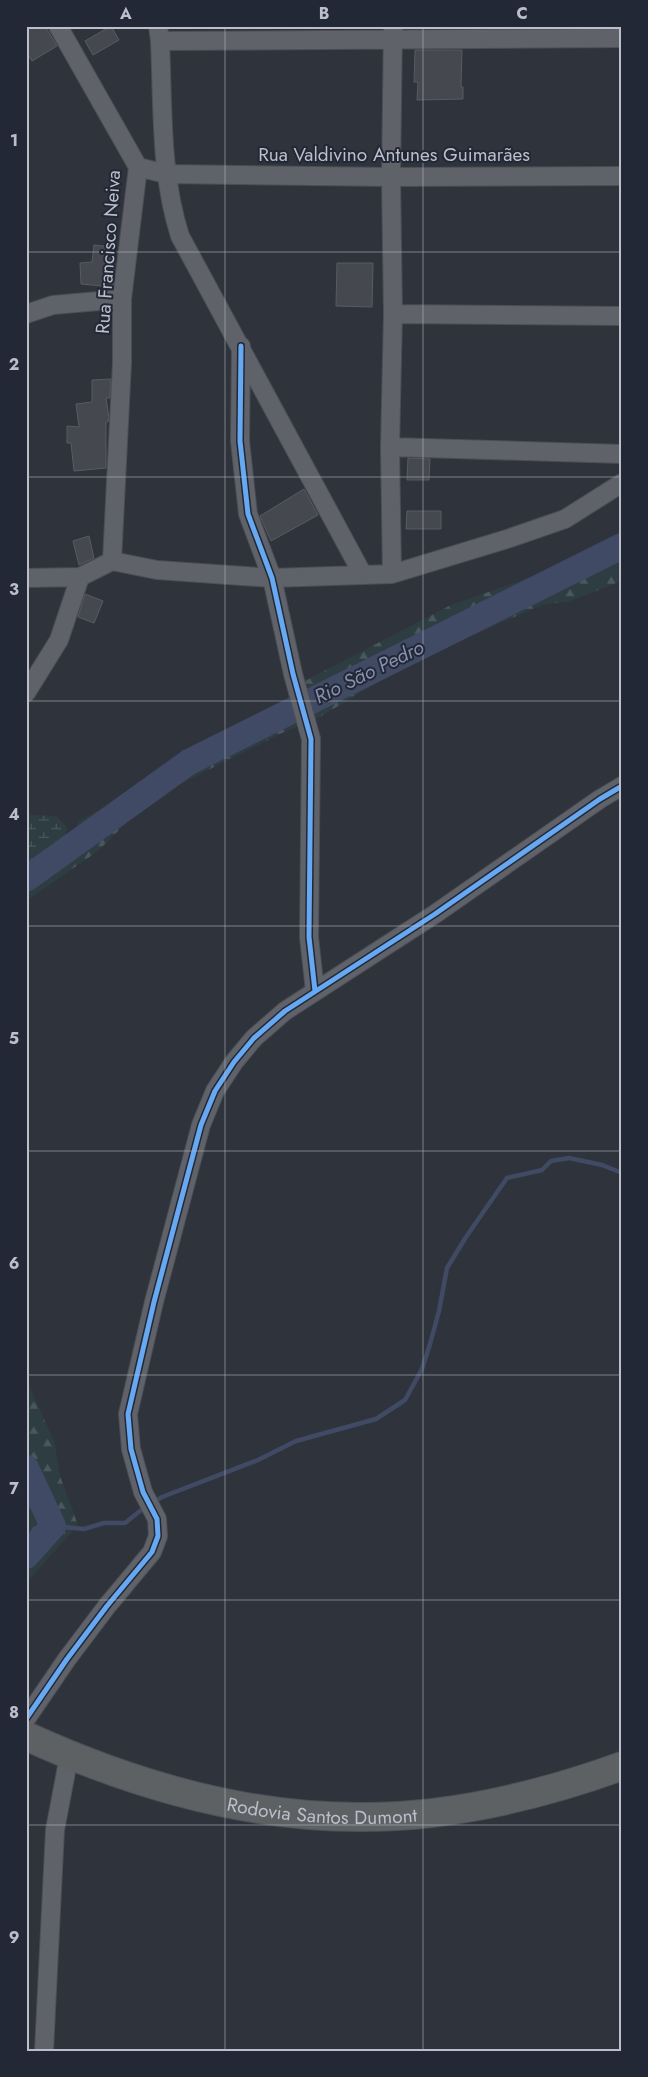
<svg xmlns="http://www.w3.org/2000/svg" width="648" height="2077" font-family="Jost,sans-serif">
<defs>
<pattern id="forest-firs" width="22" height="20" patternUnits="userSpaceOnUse" patternTransform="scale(1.25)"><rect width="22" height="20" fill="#2d3d42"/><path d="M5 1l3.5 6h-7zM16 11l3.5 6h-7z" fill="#4a575c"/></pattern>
<pattern id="wetland-marsh" width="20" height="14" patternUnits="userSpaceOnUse" patternTransform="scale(1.25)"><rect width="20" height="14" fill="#2d3d42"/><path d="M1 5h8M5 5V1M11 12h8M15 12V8" fill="none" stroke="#4a575c"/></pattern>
</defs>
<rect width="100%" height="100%" fill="#2f333c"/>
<!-- forest -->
<path fill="url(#forest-firs)" d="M 622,536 L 622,581 L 570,601 L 542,605 L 411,662 L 320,717 L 284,732 L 178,785 L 136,813 L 98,851 L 26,901 L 26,880 L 64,852 L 79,821 L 189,762 L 311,701 L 303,682 L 451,605 L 581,560 Z
M 26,1379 L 54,1441 L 60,1476 L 78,1525 L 26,1583 Z"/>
<!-- wetland -->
<path fill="url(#wetland-marsh)" d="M 28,815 L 56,816 L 67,827 L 64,852 L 26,879 L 26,816 Z"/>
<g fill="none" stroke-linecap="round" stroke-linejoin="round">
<!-- stream -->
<path stroke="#404a64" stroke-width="4.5" d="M 152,1503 L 162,1497 L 258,1460 L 296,1441 L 376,1419 L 405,1400 L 422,1369 L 430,1344 L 439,1311 L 447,1268 L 466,1237 L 507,1178 L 542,1170 L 551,1161 L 569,1158 L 602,1165 L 622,1173
M 53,1526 L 84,1529 L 104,1523 L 125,1523 L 145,1507"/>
<!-- river -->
<path stroke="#404a64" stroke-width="26" d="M 26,879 L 189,762 L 622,546
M 26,1468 L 53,1526 L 26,1556"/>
</g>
<!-- building -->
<path fill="#45484f" stroke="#585b63" d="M 26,26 L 45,26 L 57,46 L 32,61 L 26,52 Z
M 111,26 L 119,40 L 93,55 L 85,41 Z
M 415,50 L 462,50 L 461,87 L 463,87 L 463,99 L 417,100 L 418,82 L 414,82 Z
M 94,245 L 112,247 L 110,264 L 115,264 L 113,287 L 81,284 L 80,263 L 92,262 Z
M 337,263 L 373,263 L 372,307 L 336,306 Z
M 111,379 L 110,398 L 106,398 L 109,418 L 108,422 L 106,422 L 106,468 L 74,471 L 71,443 L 67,443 L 67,426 L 79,427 L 76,404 L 92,402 L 92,380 Z
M 408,458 L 430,459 L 429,480 L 407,480 Z
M 304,489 L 318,515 L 271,541 L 260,516 Z
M 407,511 L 441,511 L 441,529 L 406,529 Z
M 89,536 L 94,558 L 79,565 L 73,541 Z
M 85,594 L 103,601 L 94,623 L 78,617 Z"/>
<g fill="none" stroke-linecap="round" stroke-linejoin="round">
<!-- street casing -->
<g stroke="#4c4e54" stroke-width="20">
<path id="street" d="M 58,26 L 138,167 L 122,299 L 122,363 L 112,561
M 158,26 L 160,41 C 163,106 160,174 180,236 L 363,575
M 160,41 L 622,38
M 138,167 L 166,174 L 391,177 L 622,176
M 26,314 L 53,305 L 122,299
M 393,314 L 622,316
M 241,346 L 240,441 L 248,514 L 272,578 L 293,674 L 311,739 L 309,937 L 315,991
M 390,447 L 622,454
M 392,574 L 390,447 L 393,314 L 391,177 L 393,26
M 26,578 L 80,577 L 112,561 L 157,570 L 272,578 L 392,574 L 510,538 L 565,519 L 622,483
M 26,693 L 59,640 L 80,577
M 26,1719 L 67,1659 L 107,1606 L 152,1552 L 158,1536 L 157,1519 L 143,1492 L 131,1449 L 128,1414 L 154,1302 L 201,1125 L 215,1091 L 234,1062 L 254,1038 L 285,1011 L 435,914 L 600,799 L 622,786
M 44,2051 L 55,1830 L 69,1756"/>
</g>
<!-- highway casing -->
<g stroke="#4c4f57" stroke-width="30">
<g id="highway">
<path id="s1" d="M 26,1736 C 131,1784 247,1818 363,1817 C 451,1817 539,1796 622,1766"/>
</g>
</g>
<!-- street -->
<use href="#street" stroke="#60626a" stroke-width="18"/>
<!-- highway -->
<use href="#highway" stroke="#5e6163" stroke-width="28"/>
<!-- cycleway casing -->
<g stroke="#232836" stroke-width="8">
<path id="cycleway" d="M 241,346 L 240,441 L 248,514 L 272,578 L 293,674 L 311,739 L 309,937 L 315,991
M 26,1719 L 67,1659 L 107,1606 L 152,1552 L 158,1536 L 157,1519 L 143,1492 L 131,1449 L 128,1414 L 154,1302 L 201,1125 L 215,1091 L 234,1062 L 254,1038 L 285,1011 L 435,914 L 600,799 L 622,786"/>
</g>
<!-- cycleway -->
<use href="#cycleway" stroke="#66a8f1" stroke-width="5"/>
</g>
<!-- grid -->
<path fill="none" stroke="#bcbfcb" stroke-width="1" stroke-opacity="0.55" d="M 225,26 L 225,2051M 423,26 L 423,2051M 26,252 L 622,252M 26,477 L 622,477M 26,701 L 622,701M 26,926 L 622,926M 26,1151 L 622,1151M 26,1375 L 622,1375M 26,1600 L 622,1600M 26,1825 L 622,1825"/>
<g text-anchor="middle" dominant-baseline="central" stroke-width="4" stroke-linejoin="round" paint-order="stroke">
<!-- street labels -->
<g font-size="19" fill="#bcbfcb" stroke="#232836">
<text x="394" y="154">Rua Valdivino Antunes Guimarães</text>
<text transform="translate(108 252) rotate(-86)">Rua Francisco Neiva</text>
<text stroke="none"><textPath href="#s1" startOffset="308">Rodovia Santos Dumont</textPath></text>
</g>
<!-- water labels -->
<g font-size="20" font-style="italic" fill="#8691af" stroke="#232836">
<text transform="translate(369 672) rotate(-26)">Rio São Pedro</text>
</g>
</g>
<!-- border -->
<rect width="648" height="2077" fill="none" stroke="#232836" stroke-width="55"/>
<rect x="28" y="28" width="592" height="2022" fill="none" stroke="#bcbfcb" stroke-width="2"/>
<g font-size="16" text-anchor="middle" font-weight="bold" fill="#bcbfcb">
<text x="126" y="19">A</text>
<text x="324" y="19">B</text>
<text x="522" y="19">C</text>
<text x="14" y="146">1</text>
<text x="14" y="370">2</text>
<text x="14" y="595">3</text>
<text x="14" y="820">4</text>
<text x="14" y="1044">5</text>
<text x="14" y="1269">6</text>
<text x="14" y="1494">7</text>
<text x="14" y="1718">8</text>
<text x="14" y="1943">9</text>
</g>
</svg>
